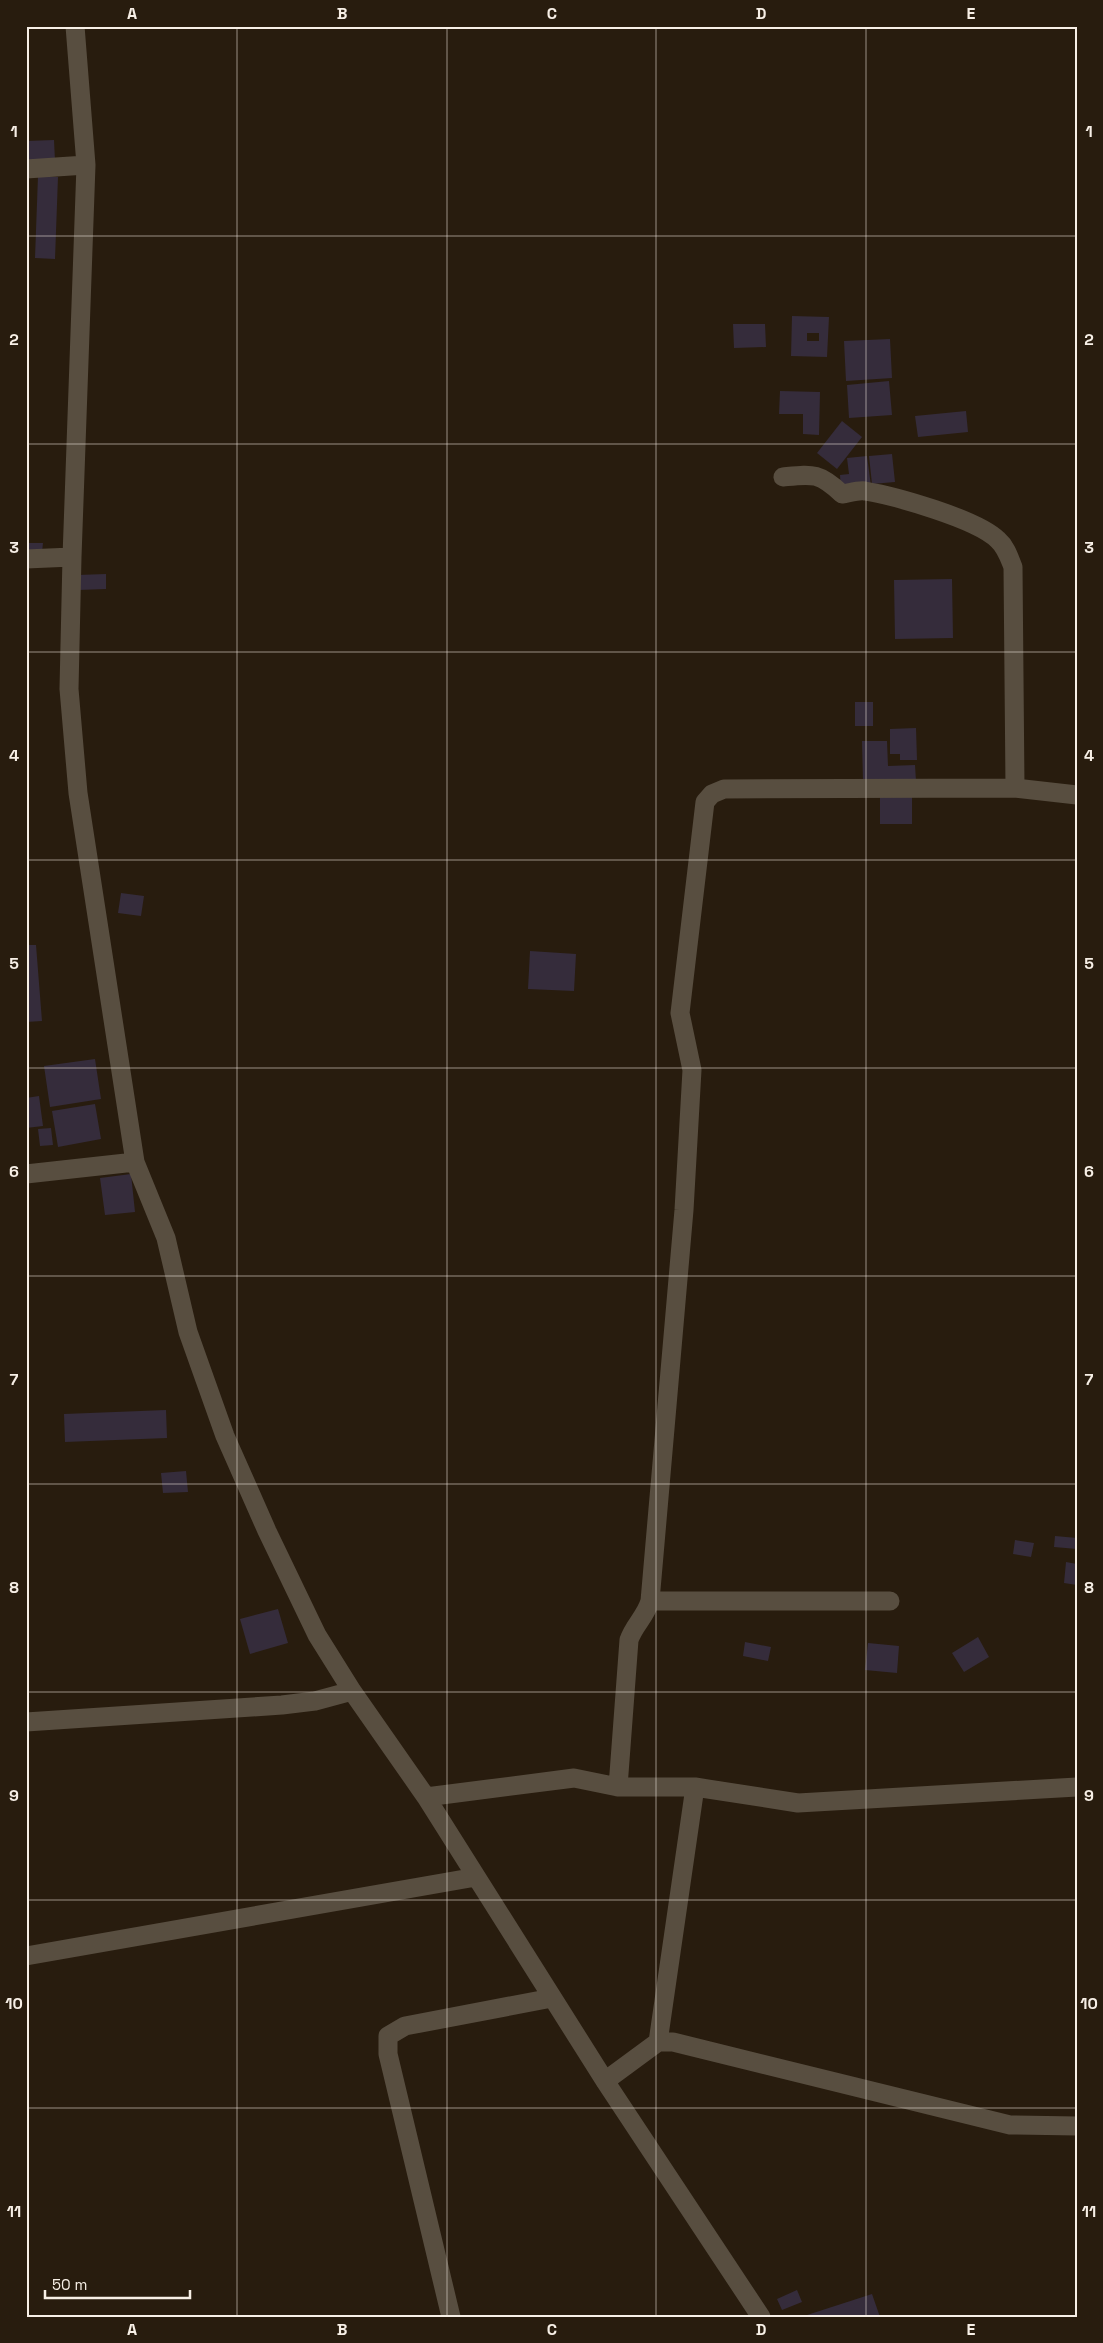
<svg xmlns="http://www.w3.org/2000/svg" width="1103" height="2343" font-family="'Space Grotesk',sans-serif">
<rect width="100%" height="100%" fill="#281c0e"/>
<!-- building -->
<path fill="#352c3b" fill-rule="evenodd" d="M 54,140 L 55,161 L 26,162 L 26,141 Z
M 38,176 L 58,177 L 55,259 L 35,258 Z
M 792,316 L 829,317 L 827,357 L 791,356 ZM 807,333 L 819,333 L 819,341 L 807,341 Z
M 733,324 L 765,324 L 766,347 L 734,348 Z
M 890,339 L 892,378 L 846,381 L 844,341 Z
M 889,381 L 892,415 L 849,418 L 847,385 Z
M 780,391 L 820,392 L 819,435 L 803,434 L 803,414 L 779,414 Z
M 966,411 L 968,432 L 918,437 L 915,416 Z
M 842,421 L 862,437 L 837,469 L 817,453 Z
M 892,454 L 895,482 L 872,484 L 869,456 Z
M 867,456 L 871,486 L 841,489 L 840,475 L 849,474 L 847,458 Z
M 26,543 L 43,543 L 42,552 L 26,551 Z
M 106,574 L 106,589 L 78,590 L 77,575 Z
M 952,579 L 953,638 L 895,639 L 894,580 Z
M 855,702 L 873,702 L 873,726 L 855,726 Z
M 916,728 L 917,760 L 900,760 L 900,754 L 890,754 L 890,729 Z
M 862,741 L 887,741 L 888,766 L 915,765 L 916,781 L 863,782 Z
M 880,794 L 912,794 L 912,824 L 880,824 Z
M 121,893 L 144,896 L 141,916 L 118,913 Z
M 26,945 L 36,945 L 42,1021 L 26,1022 Z
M 530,951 L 576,954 L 574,991 L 528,989 Z
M 95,1059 L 101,1099 L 50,1107 L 44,1066 Z
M 39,1096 L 43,1126 L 26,1128 L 26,1098 Z
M 95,1104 L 101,1139 L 58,1147 L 52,1111 Z
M 51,1128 L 53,1145 L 40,1146 L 38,1129 Z
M 131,1174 L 135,1212 L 105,1215 L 100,1178 Z
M 166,1410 L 167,1438 L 65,1442 L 64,1414 Z
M 186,1471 L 188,1492 L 163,1493 L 161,1473 Z
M 1055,1536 L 1077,1538 L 1077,1549 L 1054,1547 Z
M 1015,1540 L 1034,1543 L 1031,1557 L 1013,1554 Z
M 1066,1562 L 1077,1564 L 1077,1585 L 1064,1583 Z
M 278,1609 L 288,1643 L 250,1654 L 240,1619 Z
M 978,1637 L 989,1657 L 964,1672 L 952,1653 Z
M 745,1642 L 771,1647 L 768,1661 L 743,1656 Z
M 868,1643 L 899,1646 L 897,1673 L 865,1670 Z
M 797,2290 L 802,2302 L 782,2310 L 777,2299 Z
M 872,2294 L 880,2317 L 804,2317 L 804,2316 Z"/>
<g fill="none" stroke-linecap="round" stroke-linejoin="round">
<!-- minor -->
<path stroke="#584e40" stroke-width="19" d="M 75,26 L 86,165 L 72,557 L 69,689 L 78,793 L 135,1162 L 166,1238 L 188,1332 L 225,1436 L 267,1531 L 317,1635 L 352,1691 L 426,1797 L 605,2081 L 761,2317
M 26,169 L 86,165
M 783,477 C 812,474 819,472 842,494 C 849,493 858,490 865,491 C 895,496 977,519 998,540 C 1006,547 1009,557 1013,567 L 1015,788
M 26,559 L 72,557
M 26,1174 L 135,1162
M 650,1601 L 890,1601
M 26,1722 L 282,1705 L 315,1701 L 352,1691
M 618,1787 L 629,1640 C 634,1625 646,1616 650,1601 L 684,1210 L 692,1070 L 680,1013 L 705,802 L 712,794 L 724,789 L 1015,788 L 1077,795
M 426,1797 L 574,1778 L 618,1787 L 695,1787 L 798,1803 L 1077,1787
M 26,1956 L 476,1877
M 658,2042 L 695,1787
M 605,2081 L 658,2042 L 673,2042 L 1010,2125 L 1077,2126
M 451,2317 L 388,2054 L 388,2036 L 405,2026 L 552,1998"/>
</g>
<!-- grid -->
<path fill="none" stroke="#f7efe6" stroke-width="1" stroke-opacity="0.55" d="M 237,26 L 237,2317M 447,26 L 447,2317M 656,26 L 656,2317M 866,26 L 866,2317M 26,236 L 1077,236M 26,444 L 1077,444M 26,652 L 1077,652M 26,860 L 1077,860M 26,1068 L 1077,1068M 26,1276 L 1077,1276M 26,1484 L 1077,1484M 26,1692 L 1077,1692M 26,1900 L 1077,1900M 26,2108 L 1077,2108"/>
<!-- border -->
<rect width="1103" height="2343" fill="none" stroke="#281c0e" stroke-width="55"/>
<!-- scale -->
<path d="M45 2290v8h145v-8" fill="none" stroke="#f7efe6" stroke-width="2.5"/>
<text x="52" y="2290" font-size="15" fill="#f7efe6" stroke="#281c0e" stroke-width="4" paint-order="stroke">50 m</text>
<rect x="28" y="28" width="1048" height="2288" fill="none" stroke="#f7efe6" stroke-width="2"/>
<g font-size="16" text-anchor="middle" font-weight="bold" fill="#f7efe6">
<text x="132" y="19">A</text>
<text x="342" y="19">B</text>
<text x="552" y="19">C</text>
<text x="761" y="19">D</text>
<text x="971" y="19">E</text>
<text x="14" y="137">1</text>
<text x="1089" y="137">1</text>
<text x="14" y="345">2</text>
<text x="1089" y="345">2</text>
<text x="14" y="553">3</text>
<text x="1089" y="553">3</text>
<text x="14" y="761">4</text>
<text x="1089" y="761">4</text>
<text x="14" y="969">5</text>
<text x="1089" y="969">5</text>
<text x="14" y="1177">6</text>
<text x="1089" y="1177">6</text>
<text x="14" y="1385">7</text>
<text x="1089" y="1385">7</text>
<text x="14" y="1593">8</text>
<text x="1089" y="1593">8</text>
<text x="14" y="1801">9</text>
<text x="1089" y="1801">9</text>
<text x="14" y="2009">10</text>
<text x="1089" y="2009">10</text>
<text x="14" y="2217">11</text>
<text x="1089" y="2217">11</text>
<text x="132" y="2335">A</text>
<text x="342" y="2335">B</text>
<text x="552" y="2335">C</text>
<text x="761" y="2335">D</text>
<text x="971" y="2335">E</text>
</g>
</svg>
